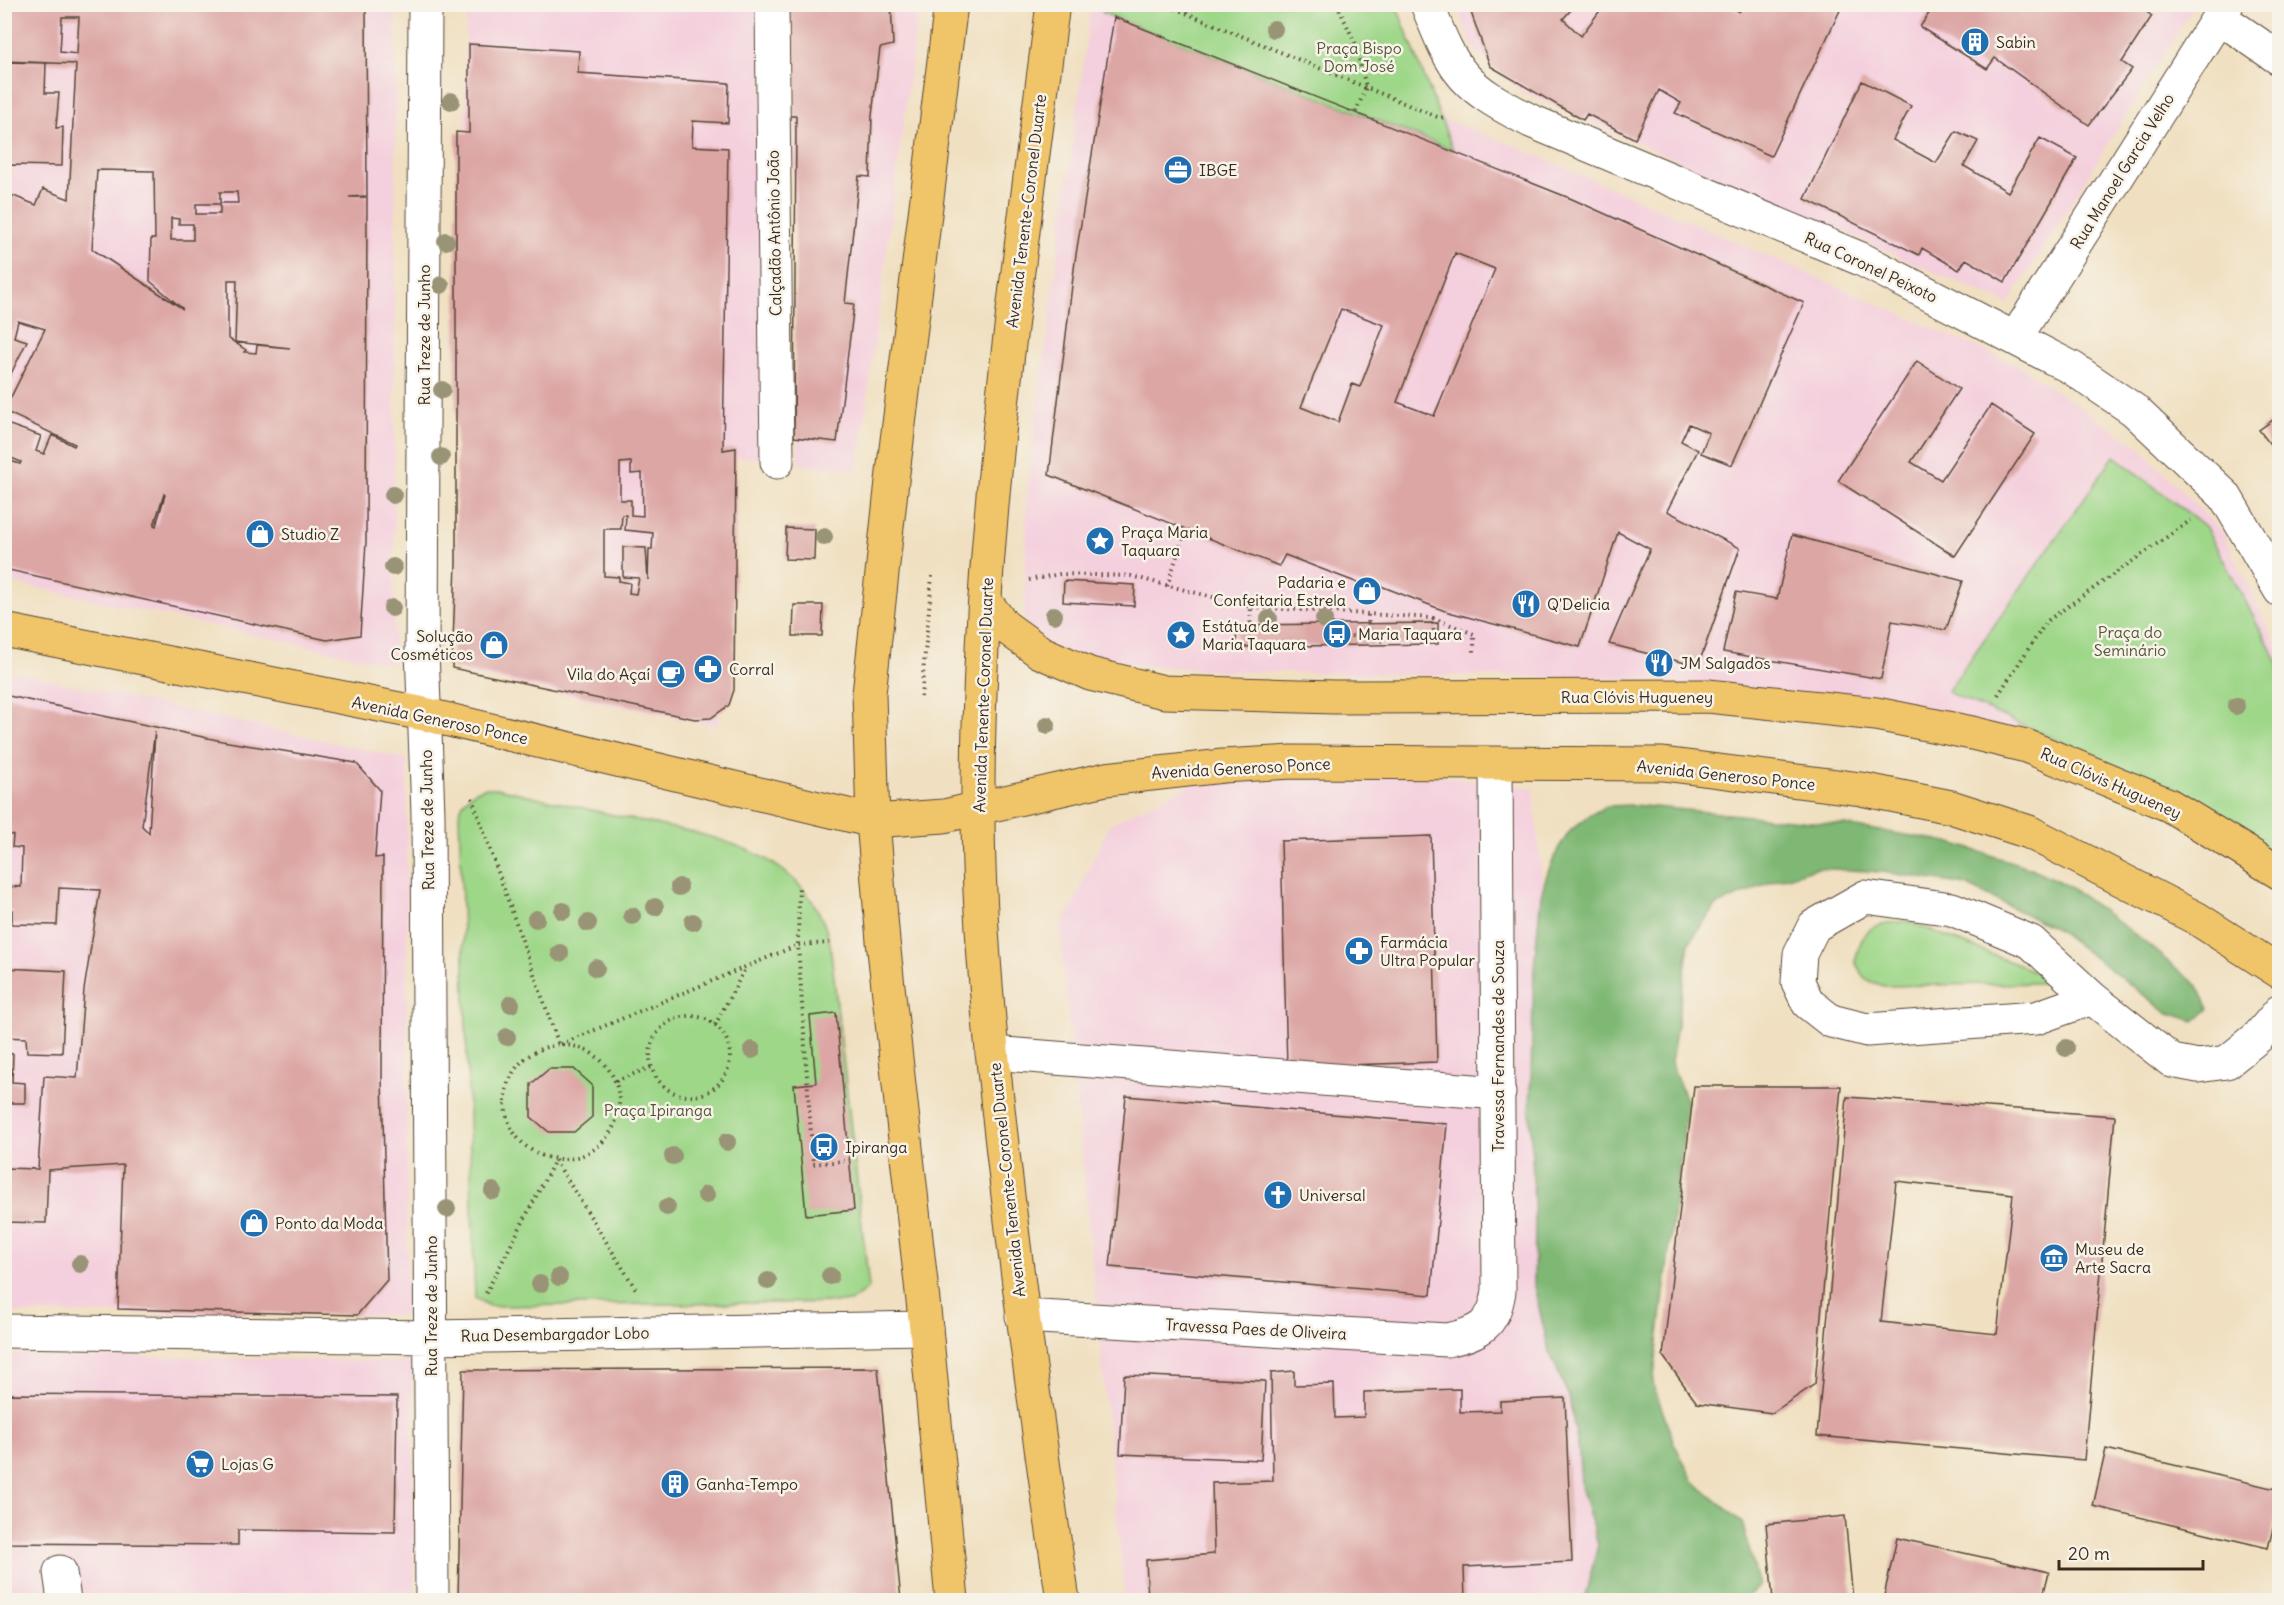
<svg xmlns="http://www.w3.org/2000/svg" width="2284" height="1605" font-family="Delius,sans-serif">
<rect width="100%" height="100%" fill="#f7f3e8"/>
<filter id="ink" filterUnits="userSpaceOnUse"><feTurbulence type="fractalNoise" baseFrequency=".0167" numOctaves="2"/><feDisplacementMap in="SourceGraphic" scale="12" xChannelSelector="R" yChannelSelector="G"/><feConvolveMatrix kernelMatrix="1 2 1 2 8 2 1 2 1" color-interpolation-filters="sRGB"/></filter>
<filter id="wash" filterUnits="userSpaceOnUse"><feTurbulence type="fractalNoise" baseFrequency=".008" numOctaves="4" result="noise"/><feDisplacementMap in="SourceGraphic" scale="24" xChannelSelector="R" yChannelSelector="G"/><feGaussianBlur stdDeviation="1.35" result="paint"/><feColorMatrix in="noise" values="0 0 0 0 0 0 0 0 0 0 0 0 0 0 0 0 0 1.4 0 .05"/><feComposite in="paint" operator="in"/></filter>
<g filter="url(#wash)">
<rect width="100%" height="100%" fill="#f0e0c1"/>
<!-- built -->
<path fill="#f4cfdd" d="M 5,5 L 396,5 L 394,665 L 5,581 Z
M 466,5 L 763,5 L 764,460 L 736,457 L 734,690 L 729,705 L 719,714 L 717,726 L 464,673 Z
M 791,5 L 919,5 L 858,470 L 798,464 Z
M 1091,5 L 1140,5 L 1520,148 L 2017,365 L 2139,447 L 2223,533 L 2279,651 L 2279,856 L 2269,847 L 2087,752 L 1952,716 L 1647,679 L 1224,671 L 1101,662 L 1046,646 L 1024,622 L 1027,488 Z
M 1456,5 L 2195,5 L 2008,304 L 1521,92 L 1473,47 Z
M 5,670 L 407,759 L 407,1315 L 5,1313 Z
M 1400,772 L 1533,788 L 1614,1600 L 1125,1600 L 1060,931 L 1110,824 L 1191,784 Z
M 5,1354 L 412,1362 L 415,1600 L 5,1600 Z"/>
<!-- green -->
<path fill="#9fd789" stroke="#6d8054" stroke-width="1.5" d="M 1104,4 L 1396,5 L 1453,150 L 1103,13 Z
M 2114,456 L 2205,526 L 2279,664 L 2279,863 L 2123,769 L 1947,692 Z
M 484,788 L 497,788 C 544,799 592,810 639,821 C 687,831 740,839 781,869 C 806,887 823,913 830,943 L 869,1288 L 850,1302 L 489,1306 L 475,1298 L 459,814 C 463,799 470,792 484,788 Z
M 1907,921 L 2044,975 L 2044,983 L 1884,986 L 1866,980 L 1855,962 C 1862,926 1873,924 1907,921 Z"/>
<!-- forest -->
<path fill="#7fb875" stroke="#5d714a" stroke-width="1.5" d="M 1633,805 L 1844,825 L 1948,842 L 2031,868 L 2068,886 L 2132,932 L 2198,986 L 2209,1009 L 2194,1021 L 2166,1012 L 2058,930 L 1966,885 L 1883,872 L 1816,868 L 1771,882 L 1715,906 L 1689,943 L 1671,1063 L 1687,1103 L 1653,1384 L 1674,1443 L 1693,1481 L 1742,1522 L 1759,1586 L 1743,1600 L 1584,1600 L 1598,1545 L 1581,1486 L 1579,1452 L 1569,1397 L 1549,1351 L 1534,1286 L 1535,1223 L 1530,1114 L 1534,967 L 1541,895 L 1547,874 L 1559,847 L 1571,830 L 1590,815 L 1607,806 Z"/>
<g id="blocks">
<!-- building -->
<path fill="#dca6a4" fill-rule="evenodd" d="M 4,4 L 366,4 L 367,196 L 349,197 L 367,197 L 366,542 L 360,635 L 327,640 L 4,569 L 4,459 L 20,464 L 21,462 L 4,455 L 4,423 L 41,436 L 36,451 L 44,454 L 52,435 L 74,446 L 75,444 L 4,411 L 45,329 L 18,321 L 14,337 L 27,341 L 4,388 L 4,192 L 36,205 L 43,189 L 69,199 L 76,64 L 4,61 ZM 62,17 L 79,17 L 77,54 L 60,52 ZM 97,170 L 154,171 L 155,239 L 151,239 L 150,281 L 183,309 L 92,249 ZM 220,192 L 237,192 L 238,203 L 220,203 ZM 196,204 L 220,204 L 220,214 L 196,214 ZM 171,218 L 179,219 L 179,224 L 193,224 L 193,240 L 171,240 ZM 228,280 L 237,280 L 235,342 L 290,348 L 257,345 L 256,353 L 244,352 L 246,350 L 228,338 ZM 164,494 L 165,495 L 156,526 L 154,525 Z
M 786,4 L 891,4 L 893,45 L 880,48 L 872,116 L 870,177 L 859,176 L 845,303 L 854,304 L 837,442 L 794,437 L 796,116 L 787,116 Z
M 1468,4 L 1576,4 L 1563,19 L 1581,36 L 1605,4 L 1728,4 L 1739,12 L 1744,4 L 1843,4 L 1771,156 L 1675,113 L 1681,103 L 1659,90 L 1635,139 L 1587,114 L 1583,120 L 1490,66 Z
M 1935,4 L 2135,4 L 2152,16 L 2122,62 L 2132,69 L 2089,125 L 1995,58 L 1987,69 L 1920,27 Z
M 1114,17 L 1572,199 L 1804,303 L 1732,465 L 1701,453 L 1709,433 L 1689,424 L 1681,441 L 1698,450 L 1667,511 L 1740,548 L 1698,666 L 1609,644 L 1650,549 L 1618,532 L 1580,647 L 1445,611 L 1368,581 L 1366,586 L 1285,555 L 1279,566 L 1049,475 L 1075,261 ZM 1455,253 L 1495,269 L 1434,416 L 1397,402 ZM 1341,309 L 1384,325 L 1360,387 L 1352,384 L 1338,422 L 1301,407 Z
M 469,44 L 579,51 L 578,73 L 729,83 L 728,123 L 693,121 L 692,146 L 728,148 L 723,450 L 736,448 L 734,690 L 729,705 L 711,718 L 695,719 L 452,668 L 456,564 L 456,132 L 469,133 ZM 631,462 L 631,474 L 642,473 L 643,516 L 631,515 L 631,500 L 620,500 L 620,463 ZM 622,515 L 626,515 L 625,530 L 653,533 L 652,549 L 649,549 L 648,580 L 646,548 L 623,547 L 623,577 L 639,578 L 636,594 L 629,593 L 630,583 L 619,581 L 619,577 L 604,576 L 604,529 L 621,529 Z
M 4,62 L 46,63 L 45,93 L 59,93 L 56,128 L 63,127 L 62,166 L 10,165 L 10,180 L 4,180 Z
M 1862,81 L 1911,106 L 1893,140 L 1936,163 L 1956,131 L 1978,141 L 1964,166 L 2008,192 L 2040,138 L 2077,158 L 2005,282 L 1966,259 L 1959,270 L 1922,248 L 1919,255 L 1805,199 Z
M 1917,361 L 1959,389 L 1911,462 L 1941,480 L 1991,405 L 2035,434 L 1955,556 L 1838,481 Z
M 2280,415 L 2280,457 L 2259,430 Z
M 786,528 L 815,529 L 814,560 L 785,559 Z
M 1792,535 L 1963,581 L 1946,630 L 1892,621 L 1881,679 L 1723,652 L 1736,592 L 1777,599 Z
M 1064,581 L 1135,585 L 1134,606 L 1063,602 Z
M 794,605 L 823,605 L 822,636 L 793,636 Z
M 1438,623 L 1438,644 L 1236,647 L 1237,625 Z
M 4,695 L 222,741 L 356,763 L 380,790 L 375,858 L 383,857 L 382,1077 L 387,1280 L 357,1315 L 118,1309 L 123,1165 L 48,1170 L 46,1223 L 4,1222 L 4,1168 L 38,1169 L 44,1076 L 77,1078 L 84,990 L 100,890 L 59,888 L 57,925 L 12,924 L 12,910 L 4,910 L 4,886 L 21,887 L 22,848 L 12,847 L 13,835 L 4,834 ZM 155,731 L 149,833 L 142,826 Z
M 1431,836 L 1437,1062 L 1287,1067 L 1281,841 Z
M 4,968 L 66,971 L 62,1053 L 27,1052 L 26,1038 L 4,1037 Z
M 836,1013 L 854,1210 L 806,1215 L 794,1085 L 816,1083 L 810,1016 Z
M 4,1053 L 13,1054 L 12,1082 L 25,1083 L 25,1103 L 7,1103 L 7,1139 Z
M 549,1069 L 574,1069 L 592,1085 L 592,1117 L 574,1132 L 549,1132 L 531,1117 L 531,1084 Z
M 1694,1086 L 1841,1086 L 1815,1384 L 1772,1413 L 1697,1403 L 1663,1356 Z
M 1126,1096 L 1447,1124 L 1431,1295 L 1110,1267 Z
M 1847,1097 L 2115,1116 L 2084,1460 L 1817,1436 ZM 1896,1181 L 2013,1194 L 1997,1334 L 1881,1322 Z
M 878,1368 L 901,1600 L 458,1598 L 463,1370 Z
M 1294,1371 L 1294,1385 L 1334,1384 L 1335,1418 L 1364,1417 L 1364,1392 L 1460,1389 L 1460,1412 L 1500,1411 L 1500,1401 L 1565,1398 L 1572,1562 L 1464,1567 L 1465,1600 L 1148,1600 L 1146,1560 L 1214,1554 L 1212,1483 L 1273,1481 L 1271,1373 Z
M 1124,1375 L 1265,1381 L 1261,1460 L 1120,1454 Z
M 4,1394 L 397,1397 L 395,1532 L 238,1530 L 238,1545 L 4,1543 Z
M 2106,1449 L 2280,1490 L 2280,1501 L 2268,1548 L 2093,1506 Z
M 1845,1516 L 1853,1600 L 1773,1600 L 1766,1524 Z
M 1897,1538 L 2049,1572 L 2042,1600 L 1883,1600 Z"/>
</g>
</g>
<g filter="url(#ink)">
<use href="#blocks" fill-opacity="0" stroke="#564536" stroke-width="1.5"/>
<g fill="none" stroke-linecap="round" stroke-linejoin="round">
<!-- minor casing -->
<g stroke="#564536" stroke-width="35">
<path id="minor" d="M 425,4 L 422,650 L 428,814 L 432,1600
M 772,4 L 777,462
M 1427,4 C 1455,76 1463,86 1531,121 L 1861,259 L 2072,368 L 2134,410 L 2225,496 L 2280,590
M 2219,17 L 2280,59
M 2016,337 L 2227,4
M 2092,998 L 2036,1018 L 1867,1030 L 1831,1021 L 1808,1003 L 1798,982 L 1800,954 L 1814,926 L 1865,897 L 1952,909 L 2031,942 L 2092,998 L 2172,1061 L 2198,1066 L 2227,1062 L 2258,1037 L 2280,1011
M 992,1053 L 1499,1093
M 1022,1316 L 1447,1340 C 1480,1333 1494,1325 1499,1291 L 1496,764
M 4,1331 L 431,1337 L 926,1328
M 60,1572 L 64,1600"/>
</g>
<!-- major casing -->
<g stroke="#564536" stroke-width="35">
<path id="major" d="M 951,4 L 892,481 L 869,694 L 873,821 L 883,941 L 926,1328 L 952,1600
M 1053,4 C 1018,271 977,538 978,807 C 978,922 990,1038 1003,1153 C 1020,1302 1041,1451 1063,1600
M 986,603 L 1004,626 L 1040,652 L 1090,674 L 1164,692 L 1335,697 L 1708,696 L 1876,714 L 1972,733 L 2026,746 L 2169,805 L 2280,873
M 4,630 L 424,714 L 873,821 L 944,816 L 1106,779 L 1223,766 L 1292,762 L 1663,764 L 1861,789 L 1951,807 L 2029,832 L 2196,918 L 2280,972"/>
</g>
<!-- path -->
<path stroke="#564536" stroke-width="4" stroke-dasharray="1.5 4.5" stroke-linecap="butt" d="M 1164,4 L 1440,118 L 1447,116
M 1337,4 L 1355,43 L 1366,87 L 1356,112
M 1029,580 L 1060,574 L 1131,576 L 1251,607 L 1433,618 L 1434,640
M 1167,586 L 1186,529
M 1368,615 L 1369,639
M 1433,618 L 1474,634 L 1474,656
M 1250,635 L 1251,607
M 1351,636 L 1384,641
M 1998,695 L 2047,621 L 2191,520
M 921,697 L 932,576
M 472,798 L 559,1045 L 798,945 L 799,885
M 830,943 L 798,945 L 813,1164 L 844,1161
M650 1056a40 40 0 1 1 80 0a40 40 0 1 1-80 0Z
M 715,1025 L 746,967
M505 1102a57 57 0 1 1 114 0a57 57 0 1 1-114 0Z
M 616,1081 L 651,1067
M 486,1293 L 555,1160 L 637,1291"/>
<!-- minor -->
<use href="#minor" stroke="#fff" stroke-width="33"/>
<!-- major -->
<use href="#major" stroke="#f0c469" stroke-width="33"/>
</g>
<!-- trees -->
<g fill="#9a9476">
<circle cx="1274" cy="29" r="9"/>
<circle cx="451" cy="101" r="9"/>
<circle cx="446" cy="241" r="9"/>
<circle cx="441" cy="285" r="9"/>
<circle cx="442" cy="390" r="9"/>
<circle cx="441" cy="457" r="9"/>
<circle cx="393" cy="495" r="9"/>
<circle cx="824" cy="537" r="9"/>
<circle cx="393" cy="567" r="9"/>
<circle cx="392" cy="608" r="9"/>
<circle cx="1054" cy="615" r="9"/>
<circle cx="1269" cy="619" r="9"/>
<circle cx="1324" cy="620" r="9"/>
<circle cx="2236" cy="706" r="9"/>
<circle cx="1047" cy="725" r="9"/>
<circle cx="679" cy="887" r="9"/>
<circle cx="655" cy="907" r="9"/>
<circle cx="563" cy="911" r="9"/>
<circle cx="632" cy="916" r="9"/>
<circle cx="536" cy="919" r="9"/>
<circle cx="693" cy="922" r="9"/>
<circle cx="588" cy="923" r="9"/>
<circle cx="560" cy="953" r="9"/>
<circle cx="596" cy="968" r="9"/>
<circle cx="511" cy="1004" r="9"/>
<circle cx="507" cy="1037" r="9"/>
<circle cx="2066" cy="1048" r="9"/>
<circle cx="752" cy="1050" r="9"/>
<circle cx="727" cy="1142" r="9"/>
<circle cx="673" cy="1156" r="9"/>
<circle cx="493" cy="1191" r="9"/>
<circle cx="706" cy="1195" r="9"/>
<circle cx="667" cy="1207" r="9"/>
<circle cx="447" cy="1209" r="9"/>
<circle cx="80" cy="1264" r="9"/>
<circle cx="830" cy="1276" r="9"/>
<circle cx="559" cy="1277" r="9"/>
<circle cx="768" cy="1281" r="9"/>
<circle cx="540" cy="1284" r="9"/>
</g>
</g>
<!-- icons -->
<defs>
<g id="building-disc" transform="scale(1.5)"><circle r="9.5" fill="#1f6fb2" stroke="#f7f3e8"/><path d="M-4-6H4V6H1V3H-1V6H-4ZM-2.5-4.3h1.7v1.8h-1.7ZM.8-4.3h1.7v1.8H.8ZM-2.5-1h1.7V.8h-1.7ZM.8-1h1.7V.8H.8Z" fill="#fff"/></g>
<g id="office-disc" transform="scale(1.5)"><circle r="9.5" fill="#1f6fb2" stroke="#f7f3e8"/><path d="M-6-3h4V-5.5h4V-3h4V5H-6ZM-1-4.5V-3h2v-1.5ZM-6 0V1H6V0Z" fill="#fff"/></g>
<g id="shop-disc" transform="scale(1.5)"><circle r="9.5" fill="#1f6fb2" stroke="#f7f3e8"/><path d="M-5-2.5h2.3a2.7 3.5 0 0 1 5.4 0H5L5.5 6h-11ZM-1.5-2.5h3a1.5 2.3 0 0 0-3 0Z" fill="#fff"/></g>
<g id="sight-disc" transform="scale(1.5)"><circle r="9.5" fill="#1f6fb2" stroke="#f7f3e8"/><path d="M0-6L1.8-2.2L6-1.7L2.9 1.2L3.7 5.4L0 3.3L-3.7 5.4L-2.9 1.2L-6-1.7L-1.8-2.2Z" fill="#fff"/></g>
<g id="restaurant-disc" transform="scale(1.5)"><circle r="9.5" fill="#1f6fb2" stroke="#f7f3e8"/><path d="M-5-6h1v4h1v-4h1v4h1v-4h1v5L-1.5 .5V6h-2V.5L-5-1ZM5-6V6H3V1.5H1.5Q1.5-4 5-6Z" fill="#fff"/></g>
<g id="bus-disc" transform="scale(1.5)"><circle r="9.5" fill="#1f6fb2" stroke="#f7f3e8"/><path d="M-5-6H5V4H4V6H2V4H-2V6H-4V4H-5ZM-3.5-4V0h7V-4ZM-3.5 1.2v1.5H-2V1.2ZM2 1.2v1.5H3.5V1.2Z" fill="#fff"/></g>
<g id="pharmacy-disc" transform="scale(1.5)"><circle r="9.5" fill="#1f6fb2" stroke="#f7f3e8"/><path d="M-2-6h4v4h4v4h-4v4h-4v-4h-4v-4h4Z" fill="#fff"/></g>
<g id="cafe-disc" transform="scale(1.5)"><circle r="9.5" fill="#1f6fb2" stroke="#f7f3e8"/><path d="M-5.5-4.5H6V0H3Q3 3.5 0 3.5H-2.5Q-5.5 3.5-5.5 0ZM3-3.2v2h1.7v-2ZM-6 4.5H4V6H-6Z" fill="#fff"/></g>
<g id="church-disc" transform="scale(1.5)"><circle r="9.5" fill="#1f6fb2" stroke="#f7f3e8"/><path d="M-1.2-6h2.4v3.5h3.3v2.4h-3.3V6h-2.4V-.1h-3.3v-2.4h3.3Z" fill="#fff"/></g>
<g id="museum-disc" transform="scale(1.5)"><circle r="9.5" fill="#1f6fb2" stroke="#f7f3e8"/><path d="M0-6L6-3V-2H-6V-3ZM-5-1h2V3h-2ZM-1-1h2V3h-2ZM3-1h2V3H3ZM-6 4H6V6H-6Z" fill="#fff"/></g>
<g id="supermarket-disc" transform="scale(1.5)"><circle r="9.5" fill="#1f6fb2" stroke="#f7f3e8"/><path d="M-6-5.5h2.5l.6 2H6L4.5 2H-2.5L-4.4-4H-6ZM-1.5 3.2a1.3 1.3 0 1 0 .1 0ZM3 3.2a1.3 1.3 0 1 0 .1 0Z" fill="#fff"/></g>
</defs>
<g fill-rule="evenodd">
<use href="#building-disc" x="1975" y="42"/>
<use href="#office-disc" x="1178" y="170"/>
<use href="#shop-disc" x="260" y="534"/>
<use href="#sight-disc" x="1100" y="541"/>
<use href="#shop-disc" x="1367" y="591"/>
<use href="#restaurant-disc" x="1526" y="604"/>
<use href="#bus-disc" x="1337" y="634"/>
<use href="#sight-disc" x="1181" y="635"/>
<use href="#shop-disc" x="494" y="645"/>
<use href="#restaurant-disc" x="1659" y="663"/>
<use href="#pharmacy-disc" x="708" y="669"/>
<use href="#cafe-disc" x="671" y="674"/>
<use href="#pharmacy-disc" x="1359" y="951"/>
<use href="#bus-disc" x="824" y="1147"/>
<use href="#church-disc" x="1278" y="1195"/>
<use href="#shop-disc" x="254" y="1223"/>
<use href="#museum-disc" x="2054" y="1258"/>
<use href="#supermarket-disc" x="200" y="1464"/>
<use href="#building-disc" x="675" y="1484"/>
</g>
<g text-anchor="middle" dominant-baseline="central" stroke-width="5" stroke-linejoin="round" paint-order="stroke">
<!-- poi labels -->
<g font-size="16" fill="#3b2a1e" stroke="#f7f3e8" text-anchor="start">
<text x="1996" y="42">Sabin</text>
<text x="1199" y="170">IBGE</text>
<text x="1121" y="532">Praça Maria<tspan x="1121" dy="18">Taquara</tspan></text>
<text x="281" y="534">Studio Z</text>
<text x="1346" y="582" text-anchor="end">Padaria e<tspan x="1346" dy="18">Confeitaria Estrela</tspan></text>
<text x="1547" y="604">Q'Delicia</text>
<text x="1202" y="626">Estátua de<tspan x="1202" dy="18">Maria Taquara</tspan></text>
<text x="1358" y="634">Maria Taquara</text>
<text x="473" y="636" text-anchor="end">Solução<tspan x="473" dy="18">Cosméticos</tspan></text>
<text x="1680" y="663">JM Salgados</text>
<text x="729" y="669">Corral</text>
<text x="650" y="674" text-anchor="end">Vila do Açaí</text>
<text x="1380" y="942">Farmácia<tspan x="1380" dy="18">Ultra Popular</tspan></text>
<text x="845" y="1147">Ipiranga</text>
<text x="1299" y="1195">Universal</text>
<text x="275" y="1223">Ponto da Moda</text>
<text x="2075" y="1249">Museu de<tspan x="2075" dy="18">Arte Sacra</tspan></text>
<text x="221" y="1464">Lojas G</text>
<text x="696" y="1484">Ganha-Tempo</text>
</g>
<!-- park labels -->
<g font-size="16" fill="#545539" stroke="#f7f3e8">
<text x="1359" y="48">Praça Bispo<tspan x="1359" dy="18">Dom José</tspan></text>
<text x="2130" y="632">Praça do<tspan x="2130" dy="18">Seminário</tspan></text>
<text x="658" y="1110">Praça Ipiranga</text>
</g>
<!-- street labels -->
<g font-size="16" fill="#3b2a1e" stroke="#f7f3e8">
<text transform="translate(2122 171) rotate(-58)">Rua Manoel Garcia Velho</text>
<text transform="translate(1026 211) rotate(-83)">Avenida Tenente-Coronel Duarte</text>
<text transform="translate(774 233) rotate(-91)">Calçadão Antônio João</text>
<text transform="translate(1871 267) rotate(25)">Rua Coronel Peixoto</text>
<text transform="translate(424 335) rotate(-90)">Rua Treze de Junho</text>
<text transform="translate(983 695) rotate(-88)">Avenida Tenente-Coronel Duarte</text>
<text x="1637" y="697">Rua Clóvis Hugueney</text>
<text transform="translate(440 720) rotate(12)">Avenida Generoso Ponce</text>
<text transform="translate(1241 768) rotate(-3)">Avenida Generoso Ponce</text>
<text transform="translate(1726 775) rotate(6)">Avenida Generoso Ponce</text>
<text transform="translate(2111 783) rotate(24)">Rua Clóvis Hugueney</text>
<text transform="translate(427 820) rotate(-91)">Rua Treze de Junho</text>
<text transform="translate(1498 1046) rotate(-90)">Travessa Fernandes de Souza</text>
<text transform="translate(1007 1180) rotate(-96)">Avenida Tenente-Coronel Duarte</text>
<text transform="translate(431 1306) rotate(-90)">Rua Treze de Junho</text>
<text transform="translate(1256 1329) rotate(3)">Travessa Paes de Oliveira</text>
<text transform="translate(555 1334) rotate(-1)">Rua Desembargador Lobo</text>
</g>
</g>
<!-- margin -->
<rect width="2284" height="1605" fill="none" stroke="#f7f3e8" stroke-width="24"/>
<!-- scale -->
<path d="M2059 1560v9h144v-9" fill="none" stroke="#3b2a1e" stroke-width="3"/>
<text x="2068" y="1560" font-size="18" fill="#3b2a1e" stroke="#f7f3e8" stroke-width="4.5" paint-order="stroke">20 m</text>
</svg>
